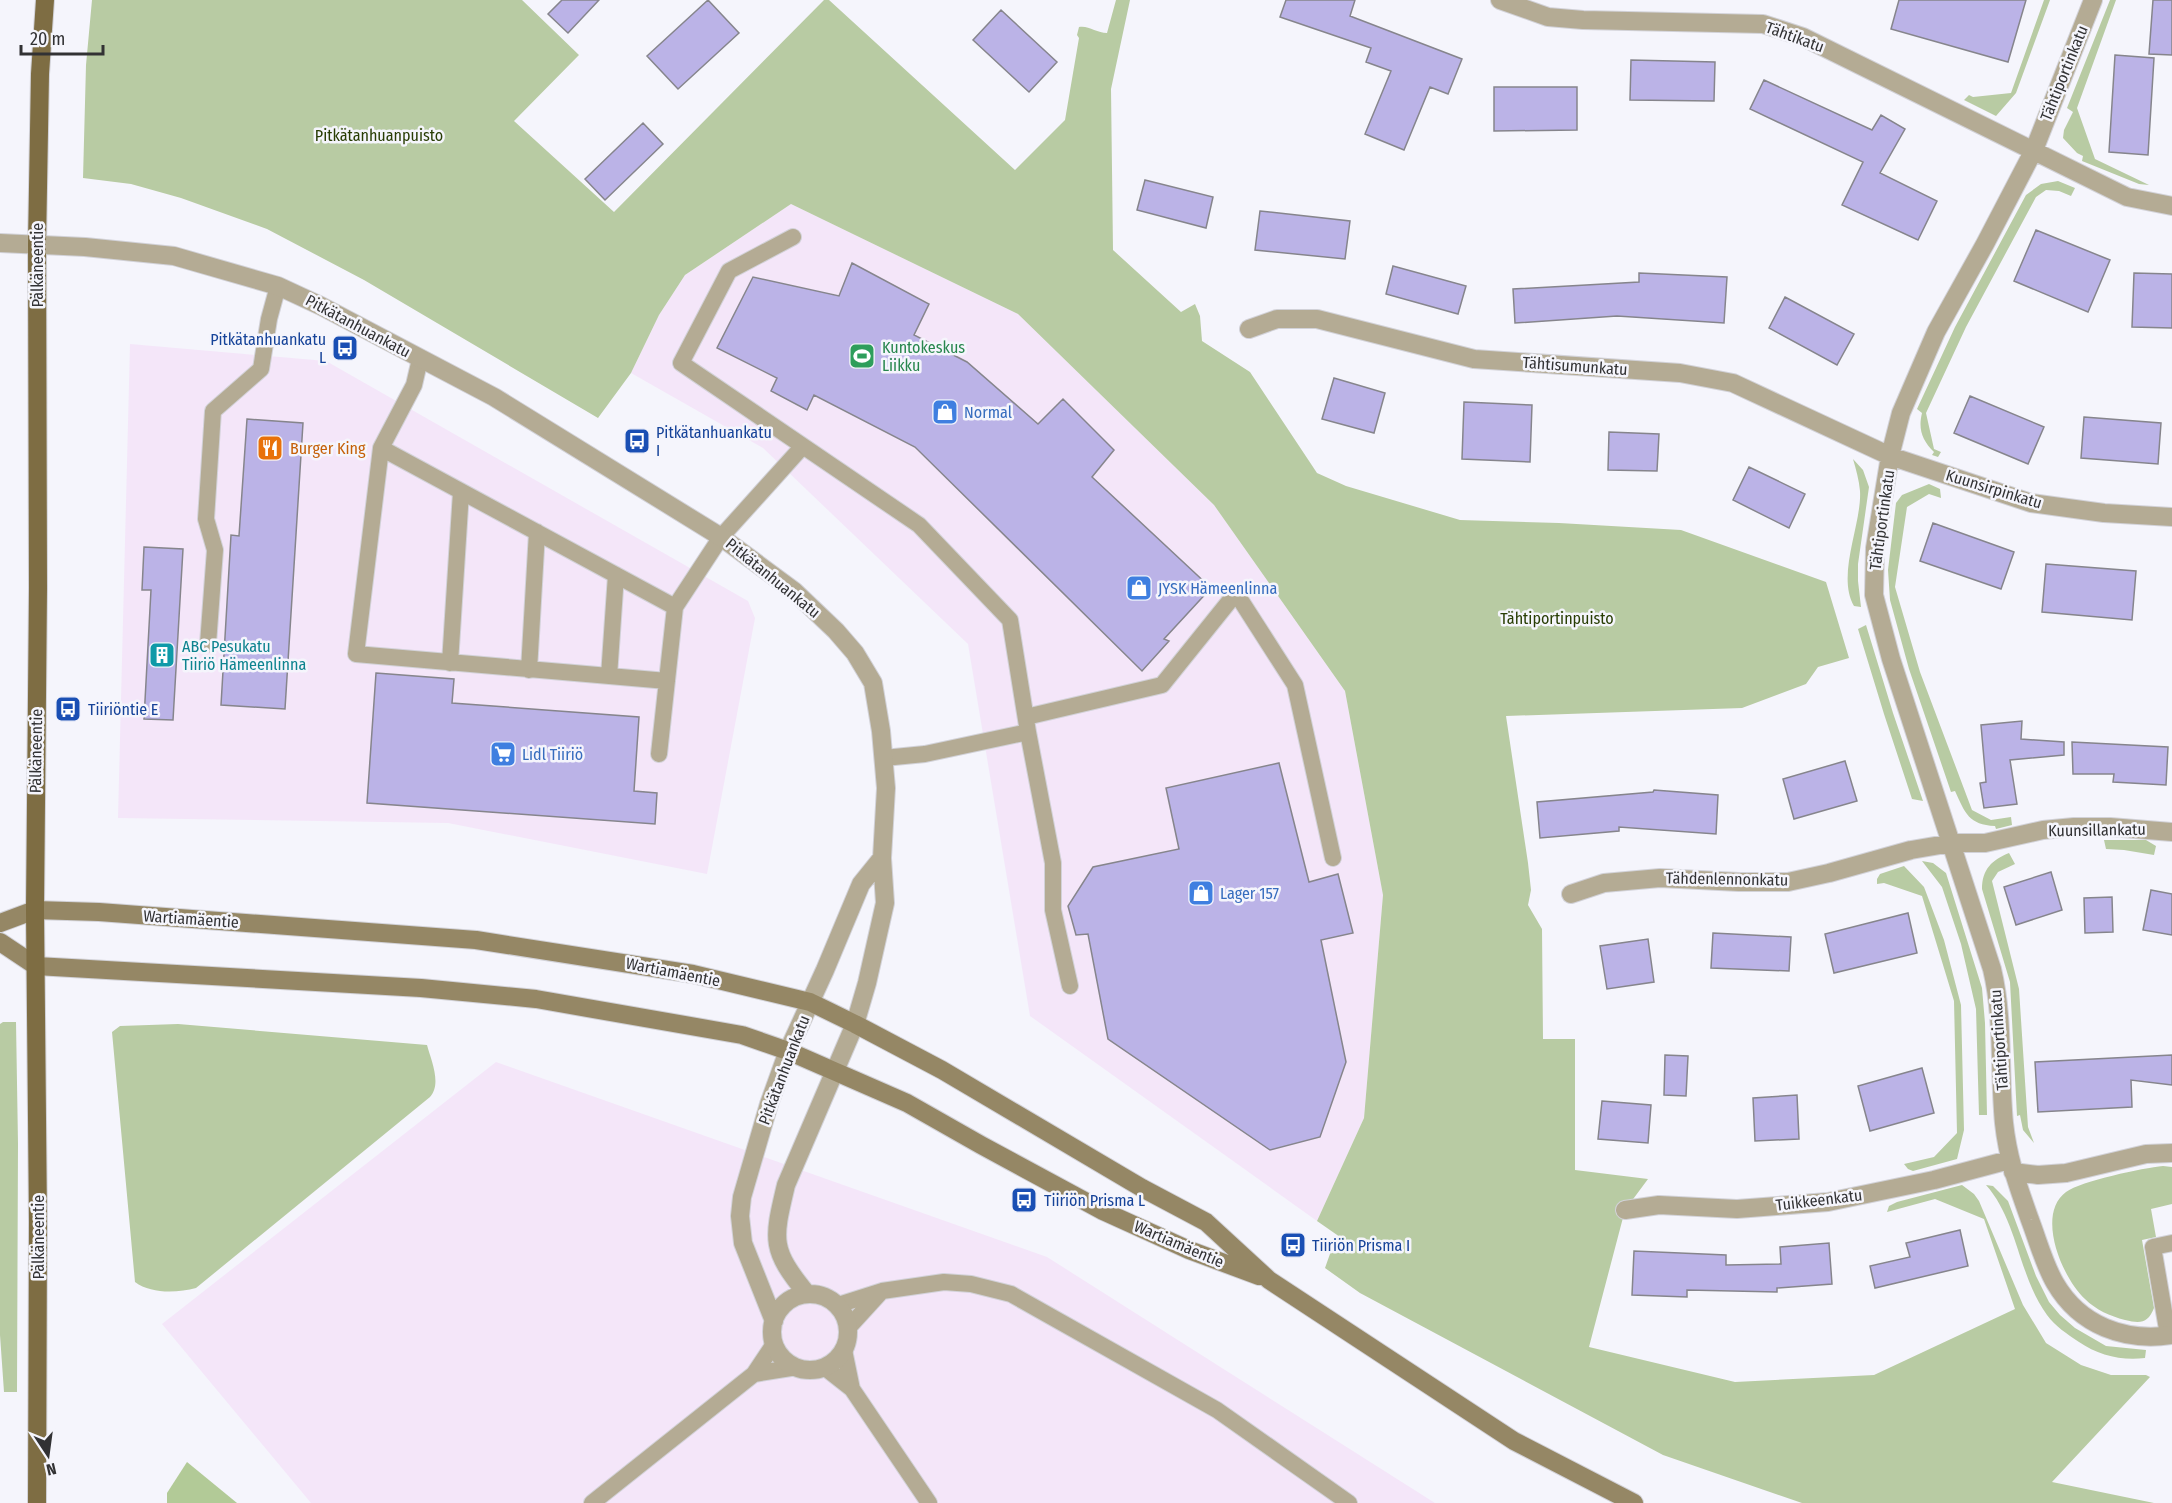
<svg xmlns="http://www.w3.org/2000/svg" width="2172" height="1503" font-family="'Fira Sans Condensed',sans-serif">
<rect width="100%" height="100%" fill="#f5f5fc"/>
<!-- commercial -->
<path fill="#f4e6f9" d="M 791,204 L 1018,314 L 1214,505 L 1345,691 L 1383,895 L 1364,1118 L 1317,1221 L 1030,1016 L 968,644 L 763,448 L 631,373 L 659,315 L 685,275 Z
M 130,344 L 326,361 L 748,601 L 755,618 L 707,874 L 448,823 L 118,818 Z
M 496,1062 L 1047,1257 L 1435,1503 L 311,1503 L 162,1324 Z"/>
<!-- green -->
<path fill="#b8cba3" d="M 92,0 L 522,0 L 579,55 L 514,121 L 614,212 L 824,0 L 829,0 L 1015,170 L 1065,120 L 1079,38 L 1077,35 L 1079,27 C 1088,25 1097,33 1107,33 L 1116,0 L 1130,0 L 1111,89 L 1113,250 L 1181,312 L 1195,304 L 1200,316 L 1202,341 L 1250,372 L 1317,473 L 1346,486 L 1460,520 L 1559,523 L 1681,530 L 1826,582 L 1849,658 L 1818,667 L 1806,684 L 1742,708 L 1506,716 L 1528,863 L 1531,890 L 1528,905 L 1542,929 L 1543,1039 L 1575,1039 L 1575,1170 L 1648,1179 L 1625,1210 L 1589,1347 L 1735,1382 L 1874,1375 L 2015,1309 L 1984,1219 L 1935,1199 L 1887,1212 L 1889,1206 L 1897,1202 L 1962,1185 L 1974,1194 L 1979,1201 L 2023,1305 L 2046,1343 L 2081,1365 L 2111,1375 L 2146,1375 L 2150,1377 L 2052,1482 L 2154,1503 L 1802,1503 L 1663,1455 L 1360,1293 L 1325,1268 L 1331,1251 L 1340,1237 L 1317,1221 L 1364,1118 L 1383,895 L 1345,691 L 1214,505 L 1018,314 L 791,204 L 685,275 L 659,315 L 631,373 L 598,418 L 364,280 L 267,229 L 181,198 L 131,184 L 83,178 L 86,65 Z
M 2044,0 L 2050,0 L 2016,93 L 1996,116 L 1964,100 L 1969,95 L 1973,97 L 2011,93 Z
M 2110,0 L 2116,0 L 2077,108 L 2095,159 L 2149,185 L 2139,184 L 2082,161 L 2083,156 L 2077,153 L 2063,138 L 2064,130 L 2073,112 L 2067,108 Z
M 2058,181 L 2075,188 L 2071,196 L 2059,191 L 2046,190 L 2036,197 L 1966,327 L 1926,413 L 1934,449 L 1941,452 L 1938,457 L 1932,455 L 1934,452 C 1922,440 1918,429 1922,413 L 1917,409 L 1955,327 L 2026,195 L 2041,184 Z
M 1853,459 L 1863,470 L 1869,487 L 1858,564 L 1858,581 L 1861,607 L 1854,606 C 1836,575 1862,524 1860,491 C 1859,480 1856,469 1853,459 Z
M 1929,484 L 1940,489 L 1941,498 L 1929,494 L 1907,507 L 1895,587 L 1920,672 L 1972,810 L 1991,820 L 2011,817 L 2012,825 L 1996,829 L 1995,826 C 1969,825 1965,813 1955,791 L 1951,792 L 1909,669 L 1890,600 L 1888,570 L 1896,503 L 1902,495 Z
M 1866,625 L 1893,713 L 1923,801 L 1912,799 L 1884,714 L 1858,629 Z
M 2104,840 L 2146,840 L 2156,846 L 2154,855 L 2124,850 L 2106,849 Z
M 2009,853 L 2015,864 L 1998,872 L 1992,881 L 2019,989 L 2028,1127 L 2034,1143 L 2023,1130 L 2020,1115 L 2017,1116 L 2010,982 L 1982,889 C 1982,869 1992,860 2009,853 Z
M 1922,861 L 1933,863 L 1946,873 L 1982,988 L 1985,1023 L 1987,1115 L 1979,1115 L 1976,1009 L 1961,944 L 1942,887 Z
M 1904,866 L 1924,887 L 1944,940 L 1961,1005 L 1964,1130 L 1957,1159 L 1913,1171 L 1908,1169 L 1904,1164 L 1934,1157 L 1957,1133 L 1954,1001 L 1922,896 L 1884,883 L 1877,884 L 1877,879 L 1880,874 Z
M 3,1022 L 16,1022 L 18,1144 L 17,1392 L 4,1392 L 0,1335 L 0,1024 Z
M 178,1024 L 427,1045 C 431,1060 442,1084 430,1097 L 196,1288 C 177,1293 151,1294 135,1282 L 112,1032 L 120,1026 Z
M 2163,1166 L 2172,1167 L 2172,1204 L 2151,1209 L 2156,1237 L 2142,1240 L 2154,1308 C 2148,1323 2141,1324 2125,1320 C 2110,1316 2096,1310 2085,1299 C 2063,1279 2035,1215 2066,1192 C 2081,1181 2143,1168 2163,1166 Z
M 1986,1185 L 1993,1186 L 2008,1201 L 2036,1276 L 2049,1302 L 2060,1315 L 2075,1328 L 2106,1346 L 2146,1350 L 2145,1358 C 2121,1361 2098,1355 2079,1342 C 2067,1334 2055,1326 2047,1315 C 2018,1275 2018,1221 1986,1185 Z"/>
<!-- forest -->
<path fill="#b2ca97" d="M 187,1462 L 237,1503 L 167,1503 L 167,1493 Z"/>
<!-- building -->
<path fill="#bbb3e7" stroke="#86858c" stroke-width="1.5" d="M 562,0 L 599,0 L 568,33 L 548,14 Z
M 708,0 L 739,33 L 678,89 L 647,56 Z
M 1286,0 L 1355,0 L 1350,16 L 1462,59 L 1448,94 L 1430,87 L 1404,150 L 1365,134 L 1391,71 L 1366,62 L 1371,48 L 1280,17 Z
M 1899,0 L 2026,0 L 2008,62 L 1891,29 Z
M 2153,0 L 2172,0 L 2172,55 L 2149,54 Z
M 1001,10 L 1057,62 L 1029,92 L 973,40 Z
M 2115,55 L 2154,58 L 2148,155 L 2109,152 Z
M 1631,60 L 1715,62 L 1714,101 L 1630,100 Z
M 1764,80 L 1872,130 L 1881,115 L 1905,129 L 1880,173 L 1937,201 L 1918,240 L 1842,205 L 1863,162 L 1750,109 Z
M 1494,87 L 1577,87 L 1577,130 L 1494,131 Z
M 643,123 L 663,144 L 605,200 L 585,179 Z
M 1145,180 L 1213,197 L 1206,228 L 1137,210 Z
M 1260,211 L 1350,221 L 1345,259 L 1255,250 Z
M 2036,230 L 2110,260 L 2088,312 L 2014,281 Z
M 852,263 L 929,304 L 914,335 L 967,362 L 1038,424 L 1063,399 L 1114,450 L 1092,477 L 1211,588 L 1164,639 L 1169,641 L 1142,671 L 915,447 L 814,395 L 807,410 L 771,391 L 777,378 L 717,348 L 753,277 L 839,296 Z
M 1393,266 L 1466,286 L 1458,314 L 1386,294 Z
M 1639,273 L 1727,277 L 1724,323 L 1617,316 L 1515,323 L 1513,289 L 1639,282 Z
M 2134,273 L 2172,274 L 2172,328 L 2132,327 Z
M 1785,297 L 1854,334 L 1837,365 L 1769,328 Z
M 1334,378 L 1385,393 L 1374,433 L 1322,419 Z
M 1970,396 L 2044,427 L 2028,464 L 1954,433 Z
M 1464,402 L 1532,405 L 1530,462 L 1462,459 Z
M 2084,417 L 2161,423 L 2158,464 L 2081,458 Z
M 247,419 L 303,423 L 285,709 L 221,705 L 231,535 L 239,536 Z
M 1609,432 L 1659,434 L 1657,471 L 1608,470 Z
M 1749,467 L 1805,494 L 1789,528 L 1733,500 Z
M 1933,523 L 2014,552 L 2001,589 L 1920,561 Z
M 144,547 L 183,549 L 173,720 L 144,719 L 151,590 L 142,590 Z
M 2046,564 L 2136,571 L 2132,620 L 2042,612 Z
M 376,673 L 454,679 L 452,703 L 639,717 L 634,791 L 657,793 L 655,824 L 367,803 Z
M 2022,721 L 2021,739 L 2064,742 L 2064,755 L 2010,760 L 2017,804 L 1984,808 L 1980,783 L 1986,782 L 1981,725 Z
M 2072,742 L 2168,747 L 2166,785 L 2113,782 L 2114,774 L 2073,774 Z
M 1845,761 L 1857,801 L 1794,819 L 1783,779 Z
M 1279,763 L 1309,882 L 1338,874 L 1353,933 L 1321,940 L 1346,1062 L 1320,1137 L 1270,1150 L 1108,1039 L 1088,934 L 1076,935 L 1068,906 L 1093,867 L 1179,849 L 1166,788 Z
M 1654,790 L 1718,795 L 1716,834 L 1619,827 L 1619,831 L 1540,838 L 1537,802 L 1653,792 Z
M 2051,872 L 2062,910 L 2016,925 L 2004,887 Z
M 2151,890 L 2172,894 L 2172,935 L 2143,930 Z
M 2112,897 L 2113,932 L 2085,933 L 2084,898 Z
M 1908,913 L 1917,953 L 1834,973 L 1825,934 Z
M 1713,933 L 1791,937 L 1789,971 L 1711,968 Z
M 1648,939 L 1654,982 L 1607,989 L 1600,946 Z
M 1665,1055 L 1688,1056 L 1686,1096 L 1664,1095 Z
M 2172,1055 L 2172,1085 L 2131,1080 L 2132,1107 L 2038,1112 L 2035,1062 Z
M 1922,1068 L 1934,1113 L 1870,1131 L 1858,1086 Z
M 1797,1095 L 1799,1139 L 1755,1141 L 1753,1098 Z
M 1602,1101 L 1651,1105 L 1648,1143 L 1598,1139 Z
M 1960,1230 L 1968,1266 L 1875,1288 L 1870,1266 L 1910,1257 L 1906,1243 Z
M 1829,1243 L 1832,1284 L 1777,1288 L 1777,1292 L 1687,1290 L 1687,1297 L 1632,1295 L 1634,1251 L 1726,1255 L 1726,1265 L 1781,1264 L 1780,1247 Z"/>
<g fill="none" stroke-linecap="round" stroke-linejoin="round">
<!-- lane casing -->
<g stroke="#d2d2d8" stroke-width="18">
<path id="lane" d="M 793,237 L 729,271 L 681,363 L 919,525 L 1010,620 L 1028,732 L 1053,863 L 1053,910 L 1070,986
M 420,359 L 414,385 L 381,448 L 356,654 L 667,681
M 381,448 L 675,607 L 659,754
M 675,607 L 721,537 L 803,446
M 208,644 L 215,550 L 206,519 L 213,411 L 261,369 L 269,319 L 278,286
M 450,663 L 461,492
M 529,670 L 537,532
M 609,676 L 616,575
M 1026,717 L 1162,685 L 1236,593 L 1295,685 L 1333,858
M 884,758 L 925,754 L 1028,732
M 838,1305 L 882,1291 L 944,1282 L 971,1284 L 1011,1294 L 1217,1410 L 1349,1503
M 848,1328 L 880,1293
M 2168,1335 L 2153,1247 L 2172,1243
M 844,1350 L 852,1389
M 824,1367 L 852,1389 L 929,1503
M 754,1374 L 797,1367
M 592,1503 L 754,1374 L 774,1344"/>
</g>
<!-- street casing -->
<g stroke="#d2d2d8" stroke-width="20">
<path id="street" d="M 1500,0 L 1548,17 L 1583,20 L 1763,24 L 1803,37 L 2127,197 L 2172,206
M 2093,0 L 2034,150 L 1985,244 L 1936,332 L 1901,413 L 1890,456 L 1875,548 L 1874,595 L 1891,659 L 1992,969 C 2004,1019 1999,1072 2004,1123 C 2008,1160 2018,1186 2030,1220 C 2038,1241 2044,1264 2055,1283 C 2080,1326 2125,1342 2172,1335
M 0,243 L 85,247 L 174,256 L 278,286 L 321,306 L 494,397 L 721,537 L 794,591 L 836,631 L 855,653 L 873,683 L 881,731 L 886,788 L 882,858 L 885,903 L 867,983 L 855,1024 L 786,1185 C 773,1240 770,1249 807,1294
M 1249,329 L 1277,319 L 1317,319 L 1474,359 L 1680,373 L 1733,383 L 1890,456 L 2031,503 L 2104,513 L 2172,517
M 1571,894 L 1604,883 L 1660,878 L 1739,882 L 1788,882 L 1829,873 L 1911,850 L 1952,843 L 1985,843 L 2043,830 L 2074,827 L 2110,827 L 2172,832
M 2013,1172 L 2038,1175 L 2066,1173 L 2146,1154 L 2172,1153
M 1625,1210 L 1659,1205 L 1737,1209 L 1828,1202 L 1934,1180 L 2009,1160
M772 1332a38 38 0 1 1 76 0a38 38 0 1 1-76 0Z
M 774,1321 L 743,1243 L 740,1216 L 742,1197 L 769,1104 L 788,1051 L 825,970 L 861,884 L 882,858"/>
</g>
<!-- secondary casing -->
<g stroke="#d2d2d8" stroke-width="20">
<path id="secondary" d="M 0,923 L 35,910 L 99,912 L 476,940 L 693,974 L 810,1002 L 855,1024 L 942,1070 L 1142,1188 L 1206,1222 L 1269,1280 L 1514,1441 L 1634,1503
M 0,942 L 36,966 L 421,988 L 536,999 L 742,1035 L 788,1051 L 907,1103 L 981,1145 L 1103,1211 L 1189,1250 L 1259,1276"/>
</g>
<!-- primary casing -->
<g stroke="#d2d2d8" stroke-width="20">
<path id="primary" d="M 37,1503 L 38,1222 L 35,910 L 38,588 L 37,244 L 40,74 L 45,0"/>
</g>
<!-- lane -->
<use href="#lane" stroke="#b4ab94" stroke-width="16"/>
<!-- street -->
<use href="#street" stroke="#b4ab94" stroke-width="18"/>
<!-- secondary -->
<use href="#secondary" stroke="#958765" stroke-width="18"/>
<!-- primary -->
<use href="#primary" stroke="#7e6d43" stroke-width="18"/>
</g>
<!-- icons -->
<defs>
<g id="bus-square" transform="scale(1.35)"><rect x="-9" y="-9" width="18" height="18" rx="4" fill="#1a4fb4" stroke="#f5f5fc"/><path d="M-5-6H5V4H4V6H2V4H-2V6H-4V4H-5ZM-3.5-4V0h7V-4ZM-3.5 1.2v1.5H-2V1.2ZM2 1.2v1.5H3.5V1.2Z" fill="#fff"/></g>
<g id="stadium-square" transform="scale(1.35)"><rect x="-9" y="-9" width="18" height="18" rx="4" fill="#2e9e5b" stroke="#f5f5fc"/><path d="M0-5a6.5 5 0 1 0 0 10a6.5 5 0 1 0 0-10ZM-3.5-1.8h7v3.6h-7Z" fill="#fff"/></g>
<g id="shop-square" transform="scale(1.35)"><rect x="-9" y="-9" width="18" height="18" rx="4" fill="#3f7fe0" stroke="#f5f5fc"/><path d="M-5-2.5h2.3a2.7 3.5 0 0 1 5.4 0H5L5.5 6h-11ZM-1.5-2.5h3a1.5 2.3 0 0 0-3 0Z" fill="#fff"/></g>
<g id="restaurant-square" transform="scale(1.35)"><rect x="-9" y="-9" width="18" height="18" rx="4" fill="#e8710a" stroke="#f5f5fc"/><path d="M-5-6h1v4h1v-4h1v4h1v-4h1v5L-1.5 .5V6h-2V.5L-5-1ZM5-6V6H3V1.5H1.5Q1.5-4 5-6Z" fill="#fff"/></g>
<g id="building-square" transform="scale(1.35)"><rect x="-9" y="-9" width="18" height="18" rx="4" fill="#0f9aa8" stroke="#f5f5fc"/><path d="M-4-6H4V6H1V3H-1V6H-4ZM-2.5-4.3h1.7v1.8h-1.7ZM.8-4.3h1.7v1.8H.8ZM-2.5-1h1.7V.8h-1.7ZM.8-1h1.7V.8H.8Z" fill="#fff"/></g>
<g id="supermarket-square" transform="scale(1.35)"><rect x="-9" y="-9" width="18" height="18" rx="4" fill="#3f7fe0" stroke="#f5f5fc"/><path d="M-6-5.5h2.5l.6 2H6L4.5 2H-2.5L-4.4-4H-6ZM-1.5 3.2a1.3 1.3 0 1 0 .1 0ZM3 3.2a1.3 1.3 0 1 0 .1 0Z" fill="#fff"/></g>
</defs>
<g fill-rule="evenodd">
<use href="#bus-square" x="345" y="348"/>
<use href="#stadium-square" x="862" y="356"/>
<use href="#shop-square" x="945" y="412"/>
<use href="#bus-square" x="637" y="441"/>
<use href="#restaurant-square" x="270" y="448"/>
<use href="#shop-square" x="1139" y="588"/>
<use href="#building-square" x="162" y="655"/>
<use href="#bus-square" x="68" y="709"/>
<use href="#supermarket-square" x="503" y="754"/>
<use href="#shop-square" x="1201" y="893"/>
<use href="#bus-square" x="1024" y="1200"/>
<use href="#bus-square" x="1293" y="1245"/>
</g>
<g text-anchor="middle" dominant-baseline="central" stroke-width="5" stroke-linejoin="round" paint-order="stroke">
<!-- street labels -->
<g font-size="16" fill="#323234" stroke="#f5f5fc">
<text transform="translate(1795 37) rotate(20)">Tähtikatu</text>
<text transform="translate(2064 73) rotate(-68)">Tähtiportinkatu</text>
<text transform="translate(37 265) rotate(-90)">Pälkäneentie</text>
<text transform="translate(358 326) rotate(28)">Pitkätanhuankatu</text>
<text transform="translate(1575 366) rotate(4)">Tähtisumunkatu</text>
<text transform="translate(1994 489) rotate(17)">Kuunsirpinkatu</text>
<text transform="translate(1882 520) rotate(-82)">Tähtiportinkatu</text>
<text transform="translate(773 578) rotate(39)">Pitkätanhuankatu</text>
<text transform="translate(36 751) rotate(-89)">Pälkäneentie</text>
<text transform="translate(2097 830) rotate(-1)">Kuunsillankatu</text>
<text transform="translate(1727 879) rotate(1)">Tähdenlennonkatu</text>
<text transform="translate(191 919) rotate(4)">Wartiamäentie</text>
<text transform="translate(673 972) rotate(11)">Wartiamäentie</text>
<text transform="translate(1999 1040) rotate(-94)">Tähtiportinkatu</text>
<text transform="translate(784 1070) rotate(-69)">Pitkätanhuankatu</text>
<text transform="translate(1819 1200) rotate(-7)">Tuikkeenkatu</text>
<text transform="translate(38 1237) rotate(-90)">Pälkäneentie</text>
<text transform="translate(1179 1244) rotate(23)">Wartiamäentie</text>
</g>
<!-- park labels -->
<g font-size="16" fill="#283d04" stroke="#f5f5fc">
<text x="379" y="135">Pitkätanhuanpuisto</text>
<text x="1557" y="618">Tähtiportinpuisto</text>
</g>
<!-- transit labels -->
<g font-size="16" fill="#164399" stroke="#f5f5fc" text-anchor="start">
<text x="326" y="339" text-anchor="end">Pitkätanhuankatu<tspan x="326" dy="18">L</tspan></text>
<text x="656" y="432">Pitkätanhuankatu<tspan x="656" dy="18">I</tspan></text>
<text x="88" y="709">Tiiriöntie E</text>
<text x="1044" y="1200">Tiiriön Prisma L</text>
<text x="1312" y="1245">Tiiriön Prisma I</text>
</g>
<!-- leisure labels -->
<g font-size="16" fill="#27864d" stroke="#f5f5fc" text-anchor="start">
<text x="882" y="347">Kuntokeskus<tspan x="882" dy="18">Liikku</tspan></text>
</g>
<!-- shop labels -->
<g font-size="16" fill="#366cbe" stroke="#f5f5fc" text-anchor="start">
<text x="964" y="412">Normal</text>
<text x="1158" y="588">JYSK Hämeenlinna</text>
<text x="522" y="754">Lidl Tiiriö</text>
<text x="1220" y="893">Lager 157</text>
</g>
<!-- food labels -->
<g font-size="16" fill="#c56008" stroke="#f5f5fc" text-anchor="start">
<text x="290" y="448">Burger King</text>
</g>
<!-- culture labels -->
<g font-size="16" fill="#0d838f" stroke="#f5f5fc" text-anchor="start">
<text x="182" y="646">ABC Pesukatu<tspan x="182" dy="18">Tiiriö Hämeenlinna</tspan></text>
</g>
</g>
<!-- north arrow -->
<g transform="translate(48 1455) rotate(167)" stroke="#f5f5fc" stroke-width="4.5" paint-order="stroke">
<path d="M0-4.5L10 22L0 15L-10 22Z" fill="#323234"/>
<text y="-9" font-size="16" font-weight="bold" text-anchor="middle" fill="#323234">N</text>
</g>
<!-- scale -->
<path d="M21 45v9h82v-9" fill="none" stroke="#323234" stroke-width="3"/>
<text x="30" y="45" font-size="18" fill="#323234" stroke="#f5f5fc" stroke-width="4.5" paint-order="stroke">20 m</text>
</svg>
